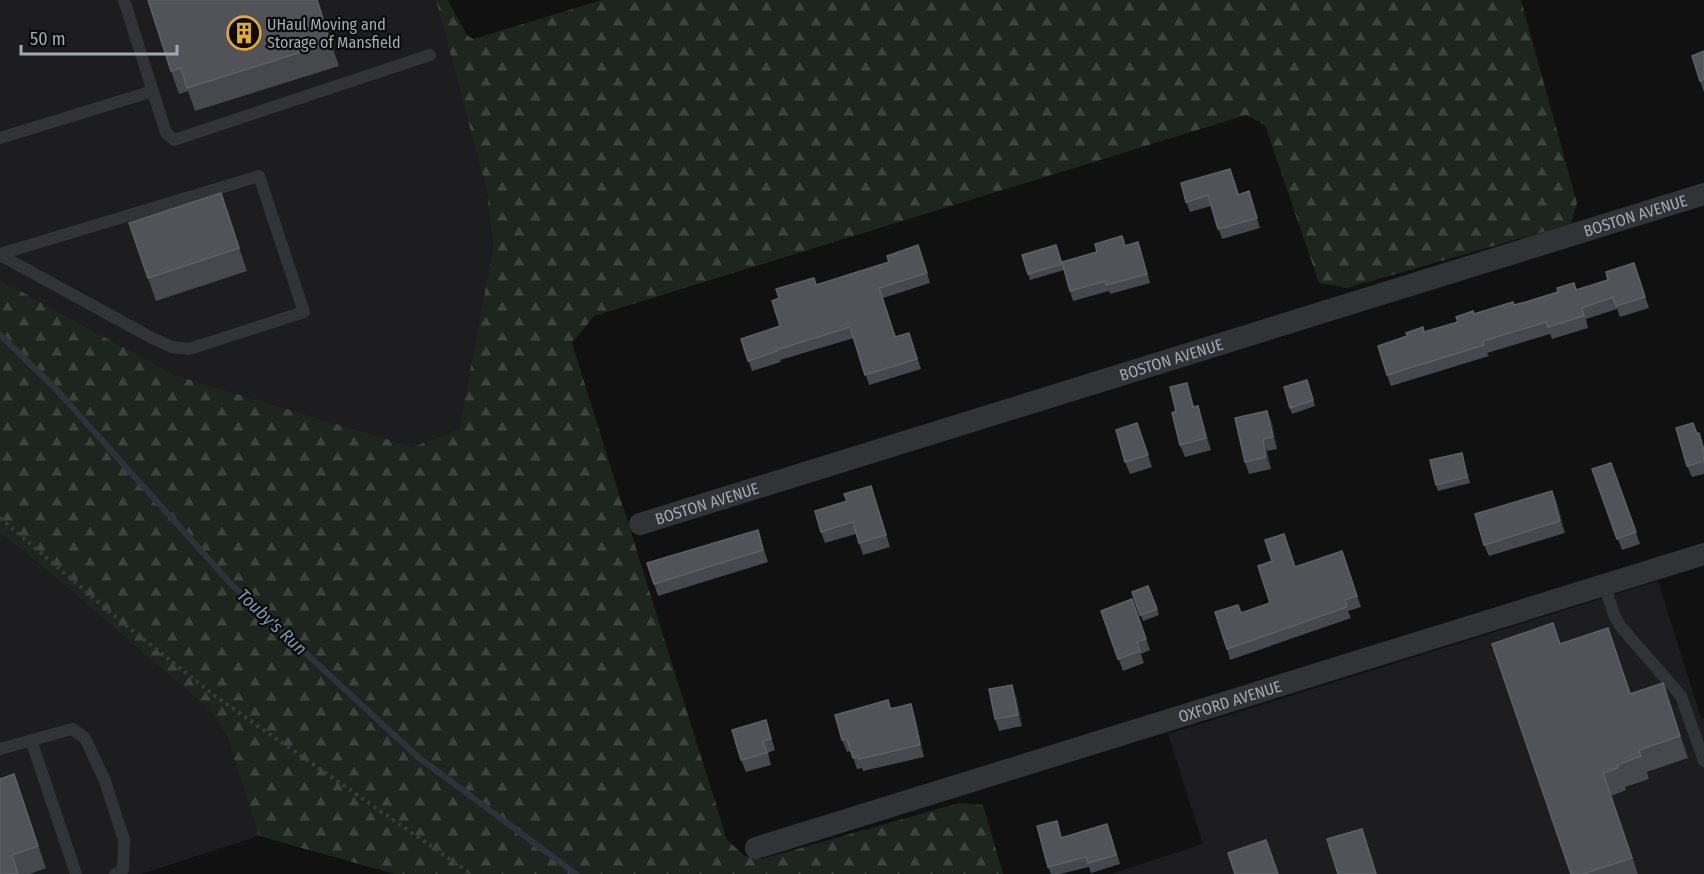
<svg xmlns="http://www.w3.org/2000/svg" width="1704" height="874" font-family="'Fira Sans Condensed',sans-serif">
<defs>
<pattern id="forest-firs" width="22" height="20" patternUnits="userSpaceOnUse" patternTransform="scale(1.5)"><rect width="22" height="20" fill="#1e251f"/><path d="M5 1l3.5 6h-7zM16 11l3.5 6h-7z" fill="#3c423d"/></pattern>
</defs>
<rect width="100%" height="100%" fill="#111112"/>
<!-- built -->
<path fill="#1d1d1f" d="M 0,0 L 436,0 L 487,192 L 493,250 L 459,429 L 413,447 L 174,375 L 0,280 Z
M 0,533 L 49,572 L 211,711 L 227,736 L 259,836 L 141,874 L 0,874 Z
M 1658,581 L 1701,718 L 1704,718 L 1704,874 L 1111,874 L 1203,844 L 1168,734 Z"/>
<!-- forest -->
<path fill="url(#forest-firs)" d="M 436,0 L 448,0 L 467,35 L 473,39 L 602,0 L 1521,0 L 1577,203 L 1571,224 L 1347,288 L 1319,283 L 1265,125 L 1246,115 L 594,316 L 572,343 L 727,840 L 745,856 L 762,859 L 959,803 L 983,805 L 1003,874 L 395,874 L 259,836 L 227,736 L 211,711 L 49,572 L 0,533 L 0,280 L 174,375 L 413,447 L 459,429 L 493,249 L 487,192 Z"/>
<g fill="none" stroke-linecap="round" stroke-linejoin="round">
<!-- stream -->
<path stroke="#2c333a" stroke-width="6" d="M 0,335 L 54,387 L 231,584 L 418,757 L 576,874"/>
<!-- path -->
<path stroke="#383a3e" stroke-width="4" stroke-dasharray="3 4.5" stroke-linecap="butt" d="M 0,518 L 123,623 L 215,696 L 471,874"/>
<!-- lane -->
<path stroke="#323337" stroke-width="12" d="M 124,0 L 166,133 L 174,140 L 430,55
M 0,138 L 153,91
M 0,254 L 259,176 L 304,312 L 189,349 L 172,347 L 152,338 L 0,255
M 1604,585 L 1615,617 L 1621,627 L 1681,696 L 1704,761
M 31,740 L 76,874
M 0,749 L 72,729 L 85,738 L 105,781 L 124,840 L 123,870 L 115,874"/>
<!-- street -->
<g stroke="#323337" stroke-width="22">
<path id="s1" d="M 640,524 L 1704,194"/>
<path id="s2" d="M 756,848 L 1704,554"/>
</g>
</g>
<!-- wall -->
<path fill="#47484d" d="M 318,0 L 339,66 L 195,111 L 188,91 L 179,94 L 171,71 Z
M 1704,51 L 1704,92 L 1700,81 Z
M 1234,179 L 1239,194 L 1249,191 L 1260,228 L 1222,239 L 1211,206 L 1190,212 L 1186,202 Z
M 221,193 L 247,271 L 156,301 L 148,278 Z
M 1056,245 L 1064,269 L 1125,245 L 1141,251 L 1150,283 L 1110,294 L 1109,291 L 1073,301 L 1064,270 L 1030,280 L 1022,255 Z
M 922,256 L 930,283 L 883,298 L 896,337 L 913,344 L 921,369 L 869,385 L 854,338 L 780,360 L 781,362 L 752,371 L 741,339 L 780,326 Z
M 1634,263 L 1649,308 L 1620,317 L 1617,309 L 1586,319 L 1588,328 L 1552,339 L 1550,334 L 1487,353 L 1489,356 L 1391,386 L 1387,375 L 1424,332 L 1458,322 L 1474,314 L 1514,305 L 1558,292 L 1574,283 L 1577,290 L 1608,280 Z
M 1307,380 L 1315,406 L 1292,414 L 1290,408 Z
M 1187,383 L 1194,407 L 1202,418 L 1211,450 L 1185,457 L 1180,445 L 1176,411 Z
M 1267,411 L 1272,423 L 1277,449 L 1267,451 L 1271,469 L 1249,474 L 1245,462 Z
M 1693,423 L 1697,434 L 1699,433 L 1704,448 L 1704,474 L 1692,477 L 1687,466 Z
M 1141,434 L 1152,467 L 1130,474 L 1125,462 Z
M 1462,453 L 1470,483 L 1438,491 L 1436,485 Z
M 1611,463 L 1640,544 L 1622,550 L 1592,469 Z
M 1552,491 L 1557,503 L 1565,533 L 1489,556 L 1484,545 Z
M 875,498 L 890,547 L 863,555 L 856,534 L 825,543 L 821,532 L 847,501 Z
M 758,530 L 768,562 L 658,596 L 654,584 Z
M 1342,551 L 1361,607 L 1348,611 L 1351,618 L 1230,660 L 1227,649 L 1241,613 L 1270,603 L 1295,567 Z
M 1132,592 L 1157,609 L 1159,615 L 1143,621 Z
M 1132,599 L 1150,650 L 1141,654 L 1144,663 L 1123,671 L 1101,611 Z
M 1561,644 L 1616,651 L 1631,694 L 1663,683 L 1671,706 L 1688,758 L 1647,772 L 1649,779 L 1625,787 L 1626,790 L 1611,796 L 1638,874 L 1571,874 Z
M 1016,696 L 1022,726 L 999,731 L 995,719 Z
M 888,700 L 892,709 L 915,716 L 924,757 L 863,771 L 862,768 L 857,769 L 851,751 L 847,752 L 842,740 Z
M 766,720 L 775,750 L 768,753 L 771,765 L 746,772 L 741,760 Z
M 22,796 L 46,868 L 30,874 L 0,874 Z
M 1057,821 L 1062,838 L 1111,834 L 1120,864 L 1091,873 L 1089,867 L 1060,874 L 1051,874 L 1048,867 Z"/>
<!-- shaded-wall -->
<path fill="#2d2e31" d="M 317,0 L 318,0 L 339,66 L 330,43 Z
M 221,193 L 229,215 L 247,271 L 239,248 Z
M 1187,383 L 1191,395 L 1197,419 L 1193,407 Z
M 1198,406 L 1202,418 L 1211,450 L 1206,438 Z
M 1267,411 L 1272,423 L 1277,449 L 1273,437 Z
M 1263,439 L 1267,451 L 1271,469 L 1266,457 Z
M 1552,491 L 1557,503 L 1565,533 L 1560,521 Z
M 1663,683 L 1671,706 L 1688,758 L 1680,736 Z
M 1012,685 L 1016,696 L 1022,726 L 1018,715 Z
M 911,704 L 915,716 L 924,757 L 920,745 Z
M 14,774 L 22,796 L 46,868 L 38,846 Z
M 1362,829 L 1370,851 L 1377,874 L 1376,874 Z"/>
<!-- building -->
<path fill="#515358" stroke="#5e6066" stroke-width="1.5" d="M 148,0 L 317,0 L 330,43 L 187,88 L 181,68 L 171,71 Z
M 1704,51 L 1704,79 L 1700,81 L 1692,56 Z
M 1230,169 L 1238,195 L 1249,191 L 1257,218 L 1218,229 L 1208,195 L 1186,202 L 1181,183 Z
M 221,193 L 239,248 L 148,278 L 129,223 Z
M 1122,236 L 1125,246 L 1138,242 L 1147,274 L 1106,285 L 1105,281 L 1070,291 L 1062,262 L 1097,252 L 1095,244 Z
M 918,245 L 927,273 L 879,288 L 895,337 L 909,333 L 917,359 L 865,375 L 850,327 L 776,350 L 777,351 L 748,361 L 741,339 L 780,326 L 772,301 L 779,298 L 776,289 L 814,278 L 816,285 L 889,262 L 887,256 Z
M 1056,245 L 1062,264 L 1028,274 L 1022,255 Z
M 1634,263 L 1645,297 L 1616,306 L 1613,297 L 1582,308 L 1584,316 L 1548,327 L 1546,322 L 1483,341 L 1484,345 L 1387,375 L 1378,346 L 1407,336 L 1406,333 L 1423,327 L 1424,332 L 1458,322 L 1456,317 L 1473,311 L 1474,314 L 1513,302 L 1514,305 L 1526,302 L 1558,292 L 1557,288 L 1574,283 L 1576,290 L 1608,280 L 1606,272 Z
M 1307,380 L 1313,400 L 1290,408 L 1284,387 Z
M 1187,383 L 1193,407 L 1198,406 L 1206,438 L 1180,445 L 1172,413 L 1176,411 L 1170,387 Z
M 1267,411 L 1273,437 L 1263,439 L 1266,457 L 1245,462 L 1235,418 Z
M 1137,423 L 1148,455 L 1125,462 L 1116,430 Z
M 1693,423 L 1697,434 L 1699,433 L 1704,451 L 1704,461 L 1687,466 L 1676,428 Z
M 1462,453 L 1467,477 L 1436,485 L 1430,460 Z
M 1611,463 L 1636,532 L 1617,539 L 1592,469 Z
M 871,486 L 886,535 L 859,543 L 853,522 L 821,532 L 815,511 L 847,501 L 844,494 Z
M 1552,491 L 1560,521 L 1484,545 L 1475,514 Z
M 758,530 L 763,550 L 654,584 L 647,563 Z
M 1284,534 L 1295,567 L 1342,551 L 1357,596 L 1345,600 L 1347,607 L 1227,649 L 1215,612 L 1238,605 L 1241,613 L 1270,603 L 1258,566 L 1272,561 L 1265,540 Z
M 1148,586 L 1157,609 L 1140,615 L 1132,592 Z
M 1132,599 L 1146,639 L 1137,642 L 1140,651 L 1118,659 L 1101,611 Z
M 1553,623 L 1560,644 L 1608,628 L 1630,694 L 1663,683 L 1680,736 L 1639,750 L 1641,756 L 1617,765 L 1618,768 L 1603,773 L 1632,858 L 1583,874 L 1571,874 L 1492,644 Z
M 1012,685 L 1018,715 L 995,719 L 989,689 Z
M 888,700 L 890,709 L 911,704 L 920,745 L 859,759 L 858,756 L 853,758 L 847,739 L 842,740 L 835,715 Z
M 766,720 L 771,739 L 763,741 L 767,753 L 741,760 L 732,730 Z
M 14,774 L 38,846 L 12,855 L 18,874 L 0,874 L 0,779 Z
M 1057,821 L 1061,838 L 1107,824 L 1116,855 L 1088,863 L 1086,857 L 1048,867 L 1037,826 Z
M 1362,829 L 1376,874 L 1338,874 L 1327,839 Z
M 1266,840 L 1278,874 L 1235,874 L 1228,853 Z"/>
<!-- icons -->
<defs>
<g id="building-ring" transform="scale(1.725)"><circle r="9.5" fill="#0c0c0d" stroke="#e2ab39" stroke-width="1.5"/><path d="M-4-6H4V6H1V3H-1V6H-4ZM-2.5-4.3h1.7v1.8h-1.7ZM.8-4.3h1.7v1.8H.8ZM-2.5-1h1.7V.8h-1.7ZM.8-1h1.7V.8H.8Z" fill="#e2ab39"/></g>
</defs>
<g fill-rule="evenodd">
<use href="#building-ring" x="244" y="33"/>
</g>
<g text-anchor="middle" dominant-baseline="central" stroke-width="4.5" stroke-linejoin="round" paint-order="stroke">
<!-- poi labels -->
<g font-size="16" fill="#a3a8b2" stroke="#0c0c0d" text-anchor="start">
<text x="267" y="24">UHaul Moving and<tspan x="267" dy="18">Storage of Mansfield</tspan></text>
</g>
<!-- street labels -->
<g font-size="16" fill="#a3a8b2" stroke="#0c0c0d">
<text stroke="none"><textPath href="#s1" startOffset="1042">BOSTON AVENUE</textPath></text>
<text stroke="none"><textPath href="#s1" startOffset="556">BOSTON AVENUE</textPath></text>
<text stroke="none"><textPath href="#s1" startOffset="70">BOSTON AVENUE</textPath></text>
<text stroke="none"><textPath href="#s2" startOffset="496">OXFORD AVENUE</textPath></text>
</g>
<!-- water labels -->
<g font-size="18" font-style="italic" fill="#7c95ab" stroke="#0c0c0d">
<text transform="translate(272 622) rotate(43)">Touby's Run</text>
</g>
</g>
<!-- scale -->
<path d="M21 45v9h156v-9" fill="none" stroke="#a3a8b2" stroke-width="3"/>
<text x="30" y="45" font-size="18" fill="#a3a8b2" stroke="#0c0c0d" stroke-width="4.5" paint-order="stroke">50 m</text>
</svg>
